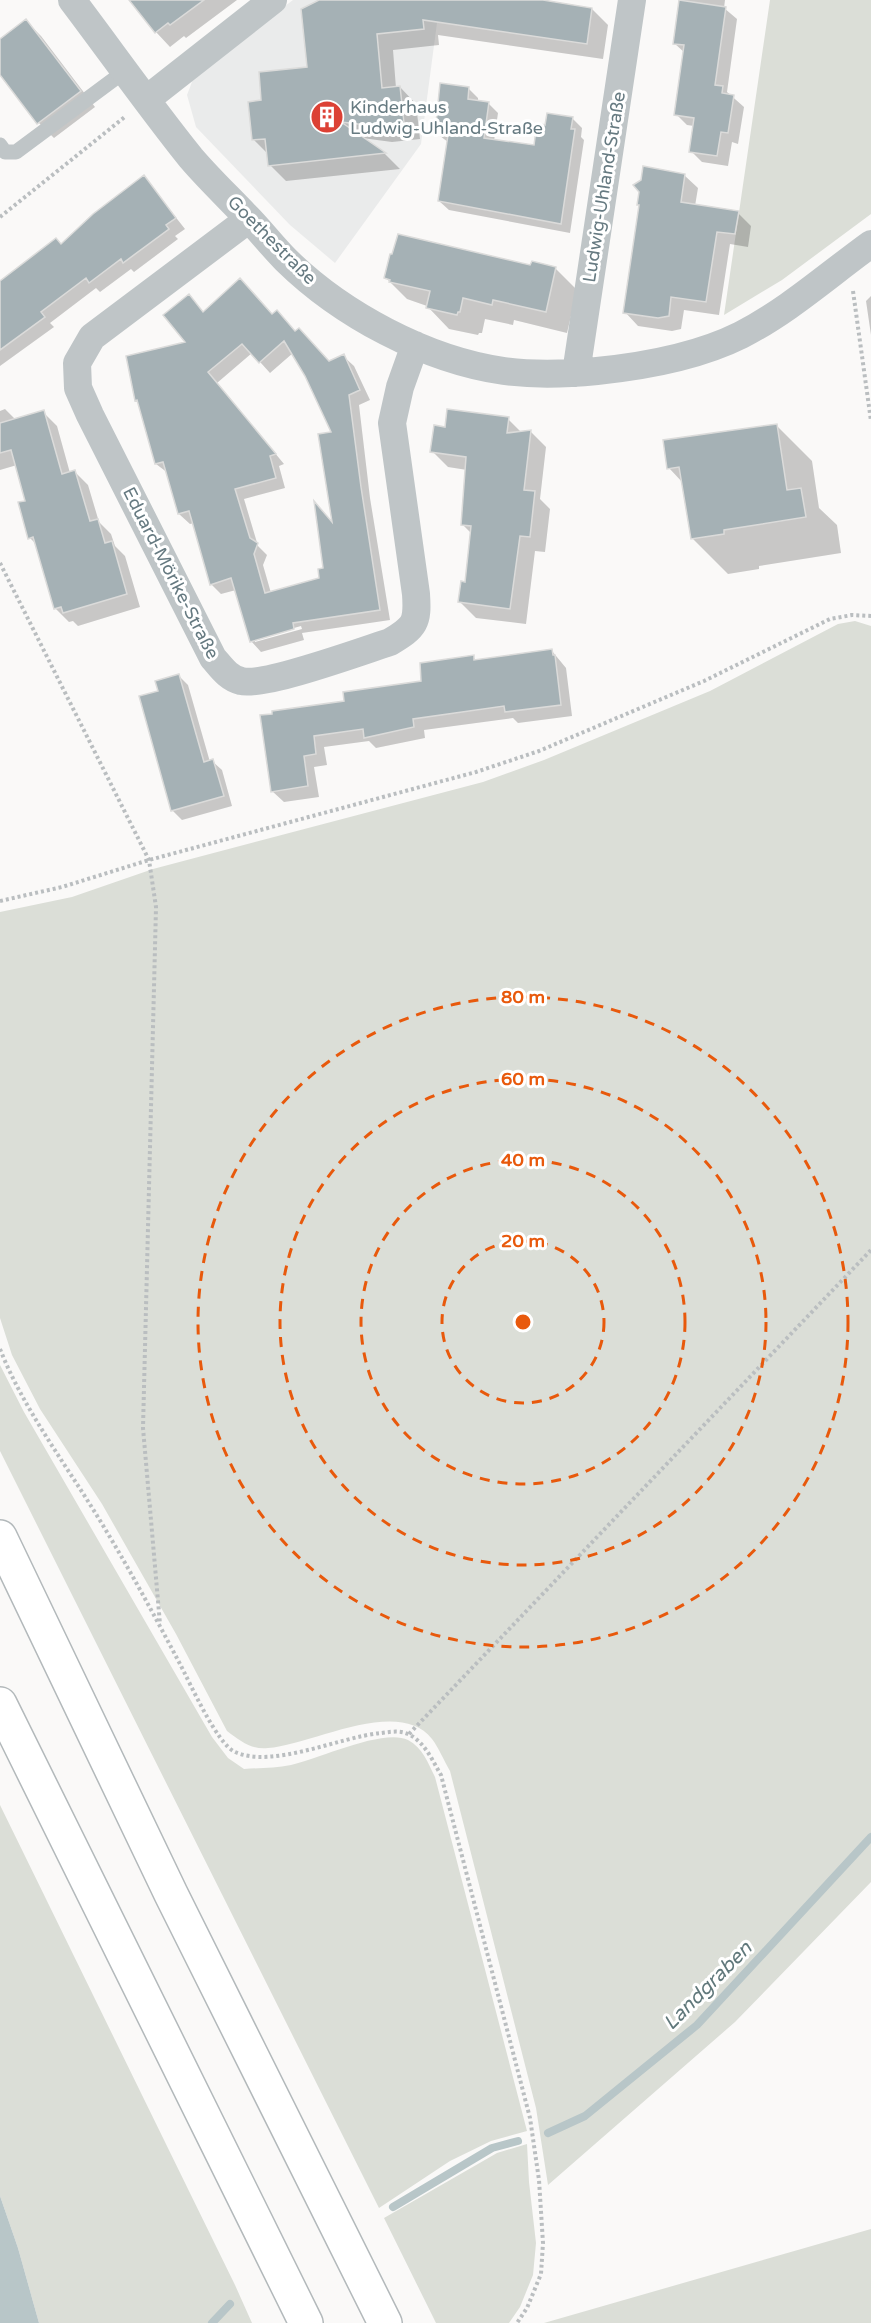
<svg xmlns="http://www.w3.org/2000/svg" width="871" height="2323" font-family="'Varela Round',sans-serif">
<rect width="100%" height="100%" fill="#faf9f8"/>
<!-- built -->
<path fill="#eaebeb" d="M 293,0 L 440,0 L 421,144 L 335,263 L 290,225 L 196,127 L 187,95 L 195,74 Z"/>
<!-- green -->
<path fill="#dbded7" d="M 770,0 L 871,0 L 871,214 L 782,280 L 724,315 Z
M 855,621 L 871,626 L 871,1882 L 735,2022 L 548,2185 L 536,2108 L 450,1771 C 444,1761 439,1748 432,1739 C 399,1696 311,1745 268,1748 C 252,1750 240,1741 227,1731 L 176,1634 L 102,1504 L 40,1409 L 12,1355 L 0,1318 L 0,912 L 72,897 L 153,869 L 483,782 L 544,760 L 710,691 L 838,624 Z
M 0,1365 L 24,1412 L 212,1737 L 228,1758 L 244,1769 C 260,1768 276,1768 291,1765 C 319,1759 383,1728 408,1740 C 423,1748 428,1763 435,1777 L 527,2131 L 491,2141 L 450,2161 L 379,2208 L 0,1451 Z
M 0,1805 L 235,2285 L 252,2323 L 39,2323 L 18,2248 L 0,2196 Z
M 527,2144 L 529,2182 L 536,2243 L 533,2275 L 520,2307 L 509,2323 L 436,2323 L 384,2218 L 497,2153 Z
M 871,2229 L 871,2323 L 544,2323 Z"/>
<!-- water -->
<path fill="#b8c6c8" d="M 0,2196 L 18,2248 L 39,2323 L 0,2323 Z"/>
<!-- shadow -->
<path fill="#0003" fill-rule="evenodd" d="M 133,0 L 237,0 L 186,38 L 184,36 L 170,47 L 156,32 Z
M 322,0 L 531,0 L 592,9 L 608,25 L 603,59 L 438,35 L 439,45 L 393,50 L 396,88 L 400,87 L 416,104 L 420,139 L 392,142 L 362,138 L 385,154 L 400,169 L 286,181 L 270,165 L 269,155 L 253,139 L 263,101 L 308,68 Z
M 681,0 L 725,0 L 724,8 L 737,19 L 727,92 L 744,107 L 738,144 L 732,142 L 728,166 L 702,162 L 691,151 L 694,126 L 687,125 L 676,114 L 685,53 L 674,43 Z
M 26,21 L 41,36 L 95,107 L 54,138 L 39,123 L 0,72 L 0,41 Z
M 469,89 L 478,98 L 478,102 L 489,104 L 498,113 L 494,141 L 535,147 L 546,126 L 572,118 L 582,128 L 581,137 L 584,140 L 570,233 L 449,210 L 439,201 L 448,142 L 436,133 Z
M 684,175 L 698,188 L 695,206 L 738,213 L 751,226 L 748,247 L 730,244 L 719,315 L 684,310 L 681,329 L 672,331 L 638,326 L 625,312 Z
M 144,177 L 185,229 L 175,236 L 178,239 L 134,272 L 131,269 L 100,292 L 96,288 L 50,323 L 54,327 L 0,366 L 0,282 L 61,245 Z
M 533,263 L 556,269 L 577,290 L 567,333 L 514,320 L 513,325 L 485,319 L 482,333 L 479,333 L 478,335 L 449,329 L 427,306 L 407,299 L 386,278 L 531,267 Z
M 189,296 L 204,313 L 273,315 L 330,362 L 343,356 L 354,366 L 370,400 L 359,405 L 370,498 L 390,620 L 302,633 L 304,640 L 261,652 L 251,641 L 236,590 L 221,594 L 211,584 L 194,523 L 190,524 L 179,514 L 168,473 L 156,464 L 139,402 L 137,400 L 188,343 ZM 252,353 L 270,373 L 293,353 L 307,376 L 333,433 L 333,525 L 325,569 L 321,579 L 271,593 L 263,565 L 267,555 L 258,546 L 244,499 L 285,488 L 279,466 L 284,464 L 217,383 ZM 301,626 L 302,629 L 255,642 L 255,639 Z
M 871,296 L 871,335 L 866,301 Z
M 5,409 L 16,420 L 43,412 L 57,426 L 70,473 L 75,472 L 88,485 L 99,522 L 111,534 L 115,546 L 125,556 L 140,607 L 78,626 L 73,621 L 69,622 L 55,608 L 37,545 L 30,538 L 27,502 L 17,465 L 0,470 L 0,411 Z
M 508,419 L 522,433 L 530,431 L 546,447 L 540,499 L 550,509 L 545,552 L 535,551 L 526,624 L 476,618 L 460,602 L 467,584 L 472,534 L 462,524 L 467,470 L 448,467 L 432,451 L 447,429 Z
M 776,425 L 812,461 L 819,508 L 837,525 L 841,553 L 759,566 L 759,569 L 728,574 L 692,538 L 683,483 L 669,468 Z
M 552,651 L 566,668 L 572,716 L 518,723 L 513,718 L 424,730 L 425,738 L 376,748 L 369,741 L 324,747 L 327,765 L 314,767 L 319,797 L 284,802 L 272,791 L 262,717 L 346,702 L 423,682 L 473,657 L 477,661 Z
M 178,675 L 188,685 L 210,762 L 212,761 L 222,770 L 232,806 L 182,820 L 172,810 L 160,692 Z"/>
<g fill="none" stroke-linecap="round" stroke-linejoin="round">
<!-- stream -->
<path stroke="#b8c6c8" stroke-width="8" d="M 548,2133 L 585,2116 L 697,2025 L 871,1837
M 393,2207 L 492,2148 L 518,2141
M 212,2323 L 230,2304"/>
</g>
<!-- building -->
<path fill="#a5b1b5" stroke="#dbdbda" stroke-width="1.5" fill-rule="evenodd" d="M 129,0 L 204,0 L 170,25 L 168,23 L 155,33 Z
M 319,0 L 543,0 L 592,8 L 587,44 L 423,20 L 424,29 L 377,34 L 382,88 L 400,86 L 404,123 L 375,126 L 341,122 L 386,153 L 268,166 L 265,139 L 252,140 L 248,102 L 261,100 L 259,72 L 307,67 L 301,9 Z
M 679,0 L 726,7 L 715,85 L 723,86 L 722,93 L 734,95 L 728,133 L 721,132 L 717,156 L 689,152 L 694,118 L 674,115 L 684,45 L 673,44 Z
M 26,19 L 81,91 L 37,124 L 0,75 L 0,39 Z
M 440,83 L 469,87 L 468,99 L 489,102 L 484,138 L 534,145 L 537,123 L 545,125 L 547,113 L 573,117 L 571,129 L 575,129 L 561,224 L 438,201 L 448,135 L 435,133 Z
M 643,166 L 685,174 L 681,202 L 739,211 L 735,234 L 717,232 L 706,302 L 671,297 L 669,316 L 658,318 L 623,313 L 639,205 L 637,205 L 639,192 L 633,185 L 641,180 Z
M 144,175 L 176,218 L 166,225 L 169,229 L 123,263 L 121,259 L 89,283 L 86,278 L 41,312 L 45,317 L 0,350 L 0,281 L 56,238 L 61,244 L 93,214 Z
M 398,234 L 530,265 L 532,261 L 556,267 L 546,312 L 493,300 L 492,305 L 463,298 L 460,312 L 458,312 L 457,315 L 426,308 L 430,291 L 389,282 L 390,280 L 384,278 L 390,254 L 392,254 Z
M 240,278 L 272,314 L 277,310 L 295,331 L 299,328 L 329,361 L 344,354 L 360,390 L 349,395 L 361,487 L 380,610 L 293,623 L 294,629 L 250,642 L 231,578 L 210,585 L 189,511 L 178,514 L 163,462 L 155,464 L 137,400 L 135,401 L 126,356 L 185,342 L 163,315 L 189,294 L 203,312 ZM 284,341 L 305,376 L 331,432 L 318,434 L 332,522 L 314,501 L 323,568 L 318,569 L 319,578 L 265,593 L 254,554 L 258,543 L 250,538 L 235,489 L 276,478 L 270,456 L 276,454 L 208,372 L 242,344 L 259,363 Z
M 447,409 L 509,417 L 507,433 L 531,430 L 524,490 L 535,491 L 530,537 L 520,536 L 510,609 L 458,602 L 461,581 L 465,582 L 471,526 L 461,525 L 466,457 L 430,452 L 434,425 L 445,427 Z
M 44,410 L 62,474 L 75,470 L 90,521 L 98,519 L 105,543 L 112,541 L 127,594 L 63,613 L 61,607 L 54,609 L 33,537 L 28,539 L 18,502 L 25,501 L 11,450 L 0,453 L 0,423 Z
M 777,424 L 787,490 L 801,488 L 806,517 L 724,530 L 724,534 L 691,539 L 679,467 L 667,469 L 663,440 Z
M 552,649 L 553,655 L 555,655 L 561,705 L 505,712 L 504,706 L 413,719 L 414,727 L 364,738 L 363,729 L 314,736 L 316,754 L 304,756 L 308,786 L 271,792 L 260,715 L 272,714 L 272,711 L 344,701 L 343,692 L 421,681 L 420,663 L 474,655 L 474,660 Z
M 179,674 L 204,762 L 213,759 L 224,796 L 171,811 L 139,696 L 158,691 L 155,681 Z"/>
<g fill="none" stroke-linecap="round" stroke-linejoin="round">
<!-- highway casing -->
<g stroke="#b3b9bb" stroke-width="36">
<path id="highway" d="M 0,1537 L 171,1894 L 385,2323
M 0,1704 L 306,2323"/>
</g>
<!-- path -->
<path stroke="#babec0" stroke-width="4" stroke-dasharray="3 3" stroke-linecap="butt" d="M 0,217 L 126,116
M 853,291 L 871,421
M 0,563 L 149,860 L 156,907 L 143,1428 L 160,1624
M 0,901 L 62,887 L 149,860 L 476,772 L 539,751 L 704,681 L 830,619 L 852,615 L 871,616
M 0,1349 C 22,1405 59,1455 91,1506 C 123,1557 152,1611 180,1664 C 190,1683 217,1744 235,1752 C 273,1769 339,1737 381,1733 C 390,1732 399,1730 408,1734 C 425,1742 432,1760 441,1775 L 530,2118 L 539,2180 L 543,2243 L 541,2274 L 527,2308 L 517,2323
M 409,1734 L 871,1250"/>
<!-- lane -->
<path stroke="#bfc5c7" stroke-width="15" d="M 0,145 L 5,152 L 16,152 L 125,71"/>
<!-- street -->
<path stroke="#bfc5c7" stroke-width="28" d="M 72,0 C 112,53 150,107 191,158 C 208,178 228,197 246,216 C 260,230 272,246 286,260 C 341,314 426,360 504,371 C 534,375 567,374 597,371 C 646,366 697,357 741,335 C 788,311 828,275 871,244
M 147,99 L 273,0
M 249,219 L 92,337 L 77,363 L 78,388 L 90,415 L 213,658 C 221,667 228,678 241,681 C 264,687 362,651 390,642 C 415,627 418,623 416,594 L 392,423 L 400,387 L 415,345
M 576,373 L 632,0"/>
<!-- highway -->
<use href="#highway" stroke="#fff" stroke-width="33"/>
</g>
<!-- distance rings -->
<g fill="none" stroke="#e8590c" stroke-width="3" stroke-dasharray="10 8">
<circle cx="523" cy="1322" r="81"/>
<circle cx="523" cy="1322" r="162"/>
<circle cx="523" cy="1322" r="243"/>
<circle cx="523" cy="1322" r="325"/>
</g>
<!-- icons -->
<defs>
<g id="building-disc" transform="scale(1.725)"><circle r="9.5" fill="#dc4135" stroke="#fff"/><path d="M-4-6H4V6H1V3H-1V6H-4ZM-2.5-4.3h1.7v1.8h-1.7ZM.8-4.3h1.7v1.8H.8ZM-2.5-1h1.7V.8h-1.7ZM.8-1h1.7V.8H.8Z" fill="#fff"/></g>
</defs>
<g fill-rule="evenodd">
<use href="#building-disc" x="327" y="117"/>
</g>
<g text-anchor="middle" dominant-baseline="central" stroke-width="6" stroke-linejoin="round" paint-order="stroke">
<!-- poi labels -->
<g font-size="18" fill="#667a81" stroke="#fff" text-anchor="start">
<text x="350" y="107">Kinderhaus<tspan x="350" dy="21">Ludwig-Uhland-Straße</tspan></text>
</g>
<!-- street labels -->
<g font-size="18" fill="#667a81" stroke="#fff">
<text transform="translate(604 187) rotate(-81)">Ludwig-Uhland-Straße</text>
<text transform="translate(272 240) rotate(45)">Goethestraße</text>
<text transform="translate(171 573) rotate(63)">Eduard-Mörike-Straße</text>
</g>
<!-- water labels -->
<g font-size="20" font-style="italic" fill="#60787b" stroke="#fff">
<text transform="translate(708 1986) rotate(-45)">Landgraben</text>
</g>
</g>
<circle cx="523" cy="1322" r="9" fill="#e8590c" stroke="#fff" stroke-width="3"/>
<g font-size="18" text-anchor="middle" font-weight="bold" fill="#e8590c" stroke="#fff" stroke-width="6" stroke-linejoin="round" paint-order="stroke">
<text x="523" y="1003">80 m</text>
<text x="523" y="1085">60 m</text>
<text x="523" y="1166">40 m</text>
<text x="523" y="1247">20 m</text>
</g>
</svg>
